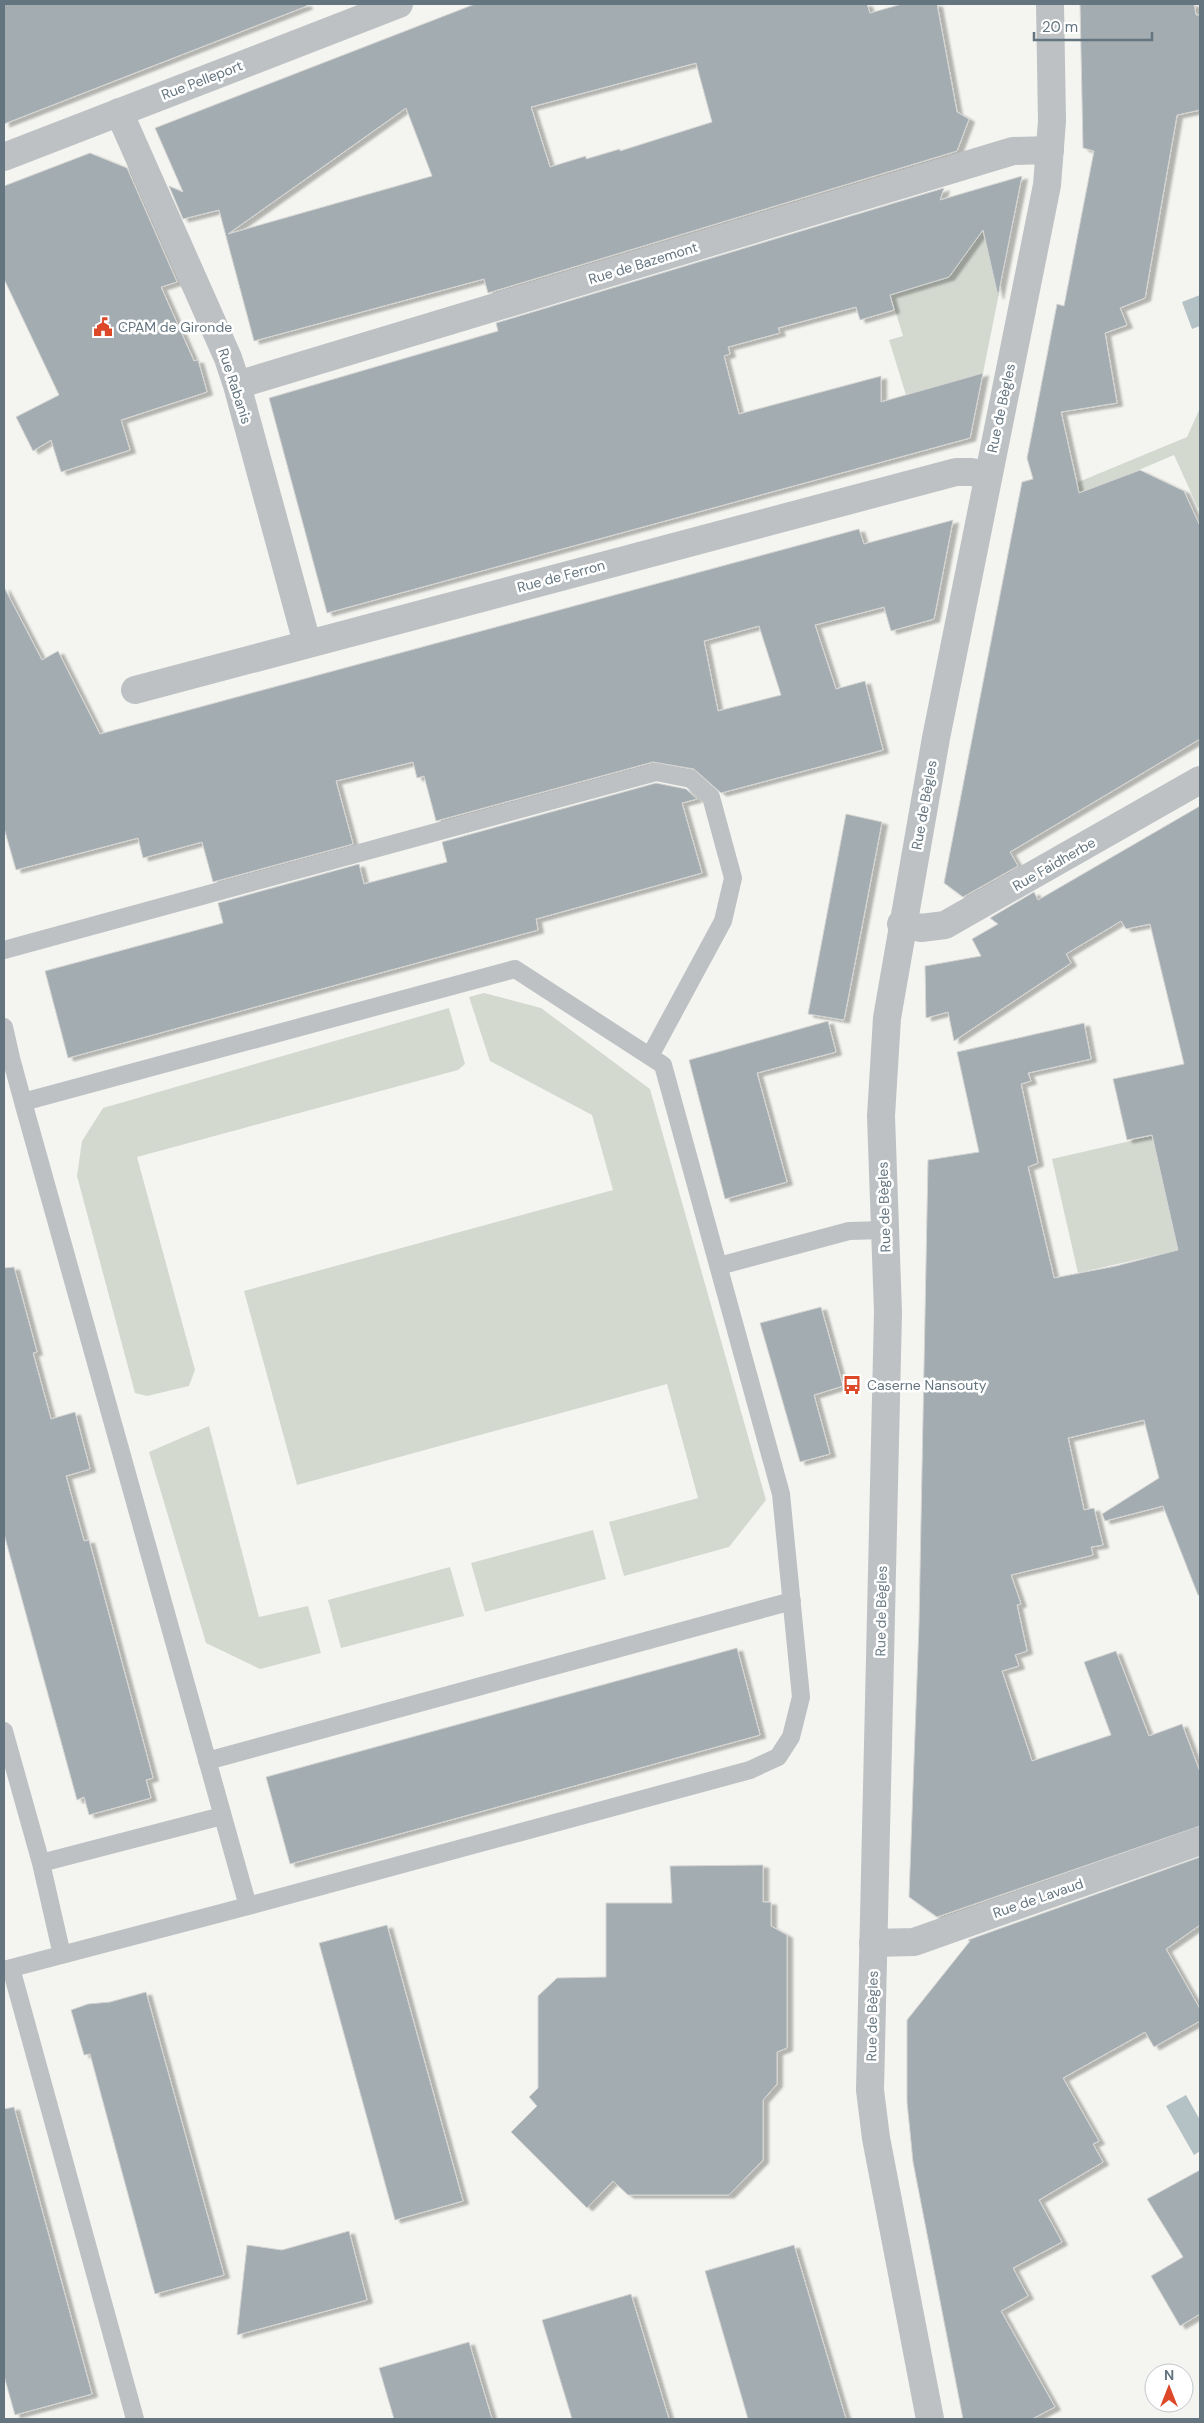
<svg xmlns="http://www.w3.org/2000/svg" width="1204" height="2423" font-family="'DM Sans',sans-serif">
<defs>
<filter id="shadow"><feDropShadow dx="5.5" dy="3" stdDeviation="1" flood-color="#0004"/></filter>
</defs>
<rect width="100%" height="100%" fill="#f4f4f0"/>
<!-- green -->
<path fill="#d4d9d0" d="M 868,222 L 949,243 L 1013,224 L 983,373 L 906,395 L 889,340 L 903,336 Z
M 1200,408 L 1200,507 L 1198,508 L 1174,455 L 1014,523 L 1076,483 L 1187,437 Z
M 484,993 L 541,1008 L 650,1089 L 766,1500 L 729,1547 L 624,1576 L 609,1522 L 698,1498 L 667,1384 L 297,1485 L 244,1291 L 613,1190 L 592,1115 L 490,1061 L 469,997 Z
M 449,1008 L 465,1064 L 458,1070 L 137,1157 L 195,1370 L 189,1386 L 147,1396 L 135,1393 L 77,1176 L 82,1141 L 103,1108 Z
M 1152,1136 L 1179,1250 L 1078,1273 L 1052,1159 Z
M 209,1426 L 259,1617 L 308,1606 L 321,1653 L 260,1669 L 206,1643 L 149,1452 Z
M 593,1530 L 606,1579 L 485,1612 L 471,1563 Z
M 450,1567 L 464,1616 L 341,1648 L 328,1600 Z"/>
<!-- water -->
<path fill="#b4c1c5" d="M 1200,295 L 1200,326 L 1192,329 L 1182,302 Z
M 1186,2095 L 1200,2120 L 1200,2151 L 1194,2155 L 1166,2106 Z"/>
<!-- building -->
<path fill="#a3acb1" stroke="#d5d5d3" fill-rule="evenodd" filter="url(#shadow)" d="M 4,4 L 306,4 L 307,6 L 4,124 Z
M 475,4 L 867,4 L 870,13 L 902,4 L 937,4 L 957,112 L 969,119 L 957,151 L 488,293 L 484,279 L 254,341 L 219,210 L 183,219 L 169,186 L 183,192 L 155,128 ZM 696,63 L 712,122 L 620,151 L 620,149 L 586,159 L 586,156 L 550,167 L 531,107 ZM 406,108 L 432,176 L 228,234 Z
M 1080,4 L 1194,4 L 1196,15 L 1200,15 L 1200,110 L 1177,115 L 1145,298 L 1120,308 L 1127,325 L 1105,333 L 1117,403 L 1061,412 L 1079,493 L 1140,470 L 1184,491 L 1200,526 L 1200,739 L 1010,852 L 1018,866 L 963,897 L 944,883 L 1022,482 L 1033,479 L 1027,458 L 1029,448 L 1057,304 L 1064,306 L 1094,151 L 1083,148 Z
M 90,153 L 127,168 L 177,282 L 161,287 L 194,361 L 198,360 L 207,392 L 121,420 L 130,450 L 61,472 L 51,440 L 33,451 L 16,417 L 59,395 L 4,279 L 4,186 Z
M 1022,176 L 998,296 L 983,230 L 949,277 L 890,295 L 894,310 L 860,320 L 856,307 L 778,328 L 780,333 L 728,347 L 730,354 L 724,356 L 739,414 L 881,376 L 881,402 L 983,373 L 970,438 L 327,613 L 269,398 L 498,331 L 496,323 L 944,188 L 940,200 Z
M 953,520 L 934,619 L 891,631 L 884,607 L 815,625 L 836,689 L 865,681 L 883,750 L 721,793 L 694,769 L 653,762 L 436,821 L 424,776 L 417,778 L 413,762 L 336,781 L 353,844 L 213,882 L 202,842 L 143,858 L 138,838 L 16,870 L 4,828 L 4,587 L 42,660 L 58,651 L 100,734 L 859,529 L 864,544 ZM 759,626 L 781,695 L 718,711 L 704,641 Z
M 656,783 L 686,789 L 697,799 L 682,803 L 702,873 L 536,919 L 538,930 L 68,1058 L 45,971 L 223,923 L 218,903 L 359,864 L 364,884 L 447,862 L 442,842 Z
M 1200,806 L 1200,1595 L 1198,1595 L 1163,1506 L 1105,1521 L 1102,1514 L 1159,1478 L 1144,1420 L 1068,1438 L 1084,1510 L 1094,1508 L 1103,1545 L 1091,1547 L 1093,1555 L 1011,1575 L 1021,1604 L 1017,1605 L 1027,1651 L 1015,1655 L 1019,1666 L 1002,1671 L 1032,1761 L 1111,1735 L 1084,1662 L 1116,1651 L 1149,1736 L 1182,1724 L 1200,1772 L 1200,1826 L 937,1917 L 909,1897 L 919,1624 L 928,1160 L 979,1152 L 957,1052 L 1084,1023 L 1091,1059 L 1028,1073 L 1031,1081 L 1021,1084 L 1038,1163 L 1028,1167 L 1054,1278 L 1116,1266 L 1178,1250 L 1152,1135 L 1127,1140 L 1113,1079 L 1184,1064 L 1150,924 L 1126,929 L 1121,921 L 1066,954 L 1071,963 L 954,1041 L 948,1012 L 926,1018 L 925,966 L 981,956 L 972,939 L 998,924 L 990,918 L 1034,892 L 1038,900 Z
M 846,814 L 882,822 L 844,1020 L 808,1014 Z
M 828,1021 L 836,1052 L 757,1073 L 787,1182 L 725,1199 L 689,1060 Z
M 14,1267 L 37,1352 L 33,1353 L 51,1419 L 75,1412 L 90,1469 L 66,1476 L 84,1541 L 89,1540 L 153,1778 L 146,1780 L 151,1798 L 89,1815 L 84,1797 L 77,1800 L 4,1534 L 4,1268 Z
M 821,1307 L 843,1386 L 814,1395 L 830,1454 L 800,1462 L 760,1323 Z
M 737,1648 L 760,1735 L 290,1864 L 266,1777 Z
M 1200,1857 L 1200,1925 L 1166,1949 L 1200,2009 L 1200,2021 L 1154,2047 L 1145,2032 L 1063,2078 L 1099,2141 L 1093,2144 L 1103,2162 L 1039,2200 L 1062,2242 L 1013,2268 L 1028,2296 L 1001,2311 L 1055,2407 L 1032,2419 L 963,2419 L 913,2162 L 907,2102 L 907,2020 L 970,1941 L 968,1940 Z
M 763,1865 L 763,1902 L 771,1902 L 771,1926 L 787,1935 L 787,2048 L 777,2052 L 777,2084 L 763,2100 L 763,2160 L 729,2195 L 628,2195 L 613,2181 L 587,2208 L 511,2132 L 537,2106 L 529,2097 L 538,2088 L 538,1996 L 557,1978 L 606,1977 L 606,1903 L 672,1903 L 670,1866 Z
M 387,1925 L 463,2201 L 395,2220 L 319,1943 Z
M 146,1992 L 224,2275 L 155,2294 L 90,2054 L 84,2055 L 71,2010 L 88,2004 L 110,2002 Z
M 14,2107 L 92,2394 L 15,2415 L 4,2376 L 4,2109 Z
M 1200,2170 L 1200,2314 L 1180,2326 L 1151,2276 L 1183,2257 L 1147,2199 Z
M 349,2231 L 367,2300 L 237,2335 L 247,2245 L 282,2250 Z
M 794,2245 L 846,2419 L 748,2419 L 705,2271 Z
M 631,2294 L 669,2419 L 572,2419 L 542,2320 Z
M 469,2342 L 492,2419 L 394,2419 L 379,2368 Z"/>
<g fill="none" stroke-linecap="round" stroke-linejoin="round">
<!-- service -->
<path stroke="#bdc1c4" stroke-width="18" d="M 4,950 L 656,772 L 691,779 L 711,797 L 733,878 L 723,921 L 650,1056
M 515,969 L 663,1065 L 781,1494 L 801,1697 L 791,1737 L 778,1757 L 750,1770 L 248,1906 L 23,1102 Z
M 4,1027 L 11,1058
M 4,1060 L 11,1058 L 23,1102
M 719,1266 L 849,1231 L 885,1230
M 4,1731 L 41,1863
M 207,1761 L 792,1601
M 62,1955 L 41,1863 L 222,1816
M 11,1968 L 135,2419
M 4,1970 L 248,1906"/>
<!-- minor -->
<path stroke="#bdc1c4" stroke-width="28" d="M 119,112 L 228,358 L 237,385 L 307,643
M 237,385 L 1013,151 L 1050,150
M 135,690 L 956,472 L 971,472 L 988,475
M 901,924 L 921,928 L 945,925 L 1200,780
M 873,1943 L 914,1942 L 1200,1841"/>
<!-- tertiary -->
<path stroke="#bdc1c4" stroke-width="28" d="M 4,157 L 399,4
M 930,2419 L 876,2138 L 870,2090 L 888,1312 L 881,1116 L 887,1018 L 936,738 L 1047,185 L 1052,121 L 1050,4"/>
</g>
<!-- icons -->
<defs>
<g id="civic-bare" transform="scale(1.5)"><path d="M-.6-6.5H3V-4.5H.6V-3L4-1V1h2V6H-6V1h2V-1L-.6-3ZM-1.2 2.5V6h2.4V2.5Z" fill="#dc4828" stroke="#fff" stroke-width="2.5" paint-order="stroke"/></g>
<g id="bus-bare" transform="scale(1.5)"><path d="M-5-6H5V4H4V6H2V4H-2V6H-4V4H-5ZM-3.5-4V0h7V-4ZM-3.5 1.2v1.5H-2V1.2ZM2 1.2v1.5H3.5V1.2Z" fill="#dc4828" stroke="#fff" stroke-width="2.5" paint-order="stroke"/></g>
</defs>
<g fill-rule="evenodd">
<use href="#civic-bare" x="103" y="327"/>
<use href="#bus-bare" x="852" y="1385"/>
</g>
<g text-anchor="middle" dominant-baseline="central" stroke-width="5" stroke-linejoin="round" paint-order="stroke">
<!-- street labels -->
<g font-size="14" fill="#647580" stroke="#fff">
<text transform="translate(202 80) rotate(-21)">Rue Pelleport</text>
<text transform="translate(643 263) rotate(-17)">Rue de Bazemont</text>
<text transform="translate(235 386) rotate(72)">Rue Rabanis</text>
<text transform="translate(1001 408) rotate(-78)">Rue de Bègles</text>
<text transform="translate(561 576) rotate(-15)">Rue de Ferron</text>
<text transform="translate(924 805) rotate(-80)">Rue de Bègles</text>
<text transform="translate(1054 864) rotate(-30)">Rue Faidherbe</text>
<text transform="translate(884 1207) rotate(-92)">Rue de Bègles</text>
<text transform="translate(881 1611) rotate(-89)">Rue de Bègles</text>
<text transform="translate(1038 1898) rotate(-19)">Rue de Lavaud</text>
<text transform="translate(872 2016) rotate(-89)">Rue de Bègles</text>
</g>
<!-- poi labels -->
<g font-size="14" fill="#647580" stroke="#fff" text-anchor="start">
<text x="118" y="327">CPAM de Gironde</text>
<text x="867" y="1385">Caserne Nansouty</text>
</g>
</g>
<!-- border -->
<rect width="1204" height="2423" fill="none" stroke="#647580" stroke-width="10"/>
<!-- north arrow -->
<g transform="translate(1169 2388)"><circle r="24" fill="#ffffff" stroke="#c1c8cc"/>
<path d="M0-4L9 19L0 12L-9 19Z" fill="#dc4828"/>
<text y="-8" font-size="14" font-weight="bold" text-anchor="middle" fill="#647580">N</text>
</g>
<!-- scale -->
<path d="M1034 32v8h118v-8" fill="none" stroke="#647580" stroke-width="2.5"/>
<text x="1042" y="32" font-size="15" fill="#647580" stroke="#ffffff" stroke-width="4" paint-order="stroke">20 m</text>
</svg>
